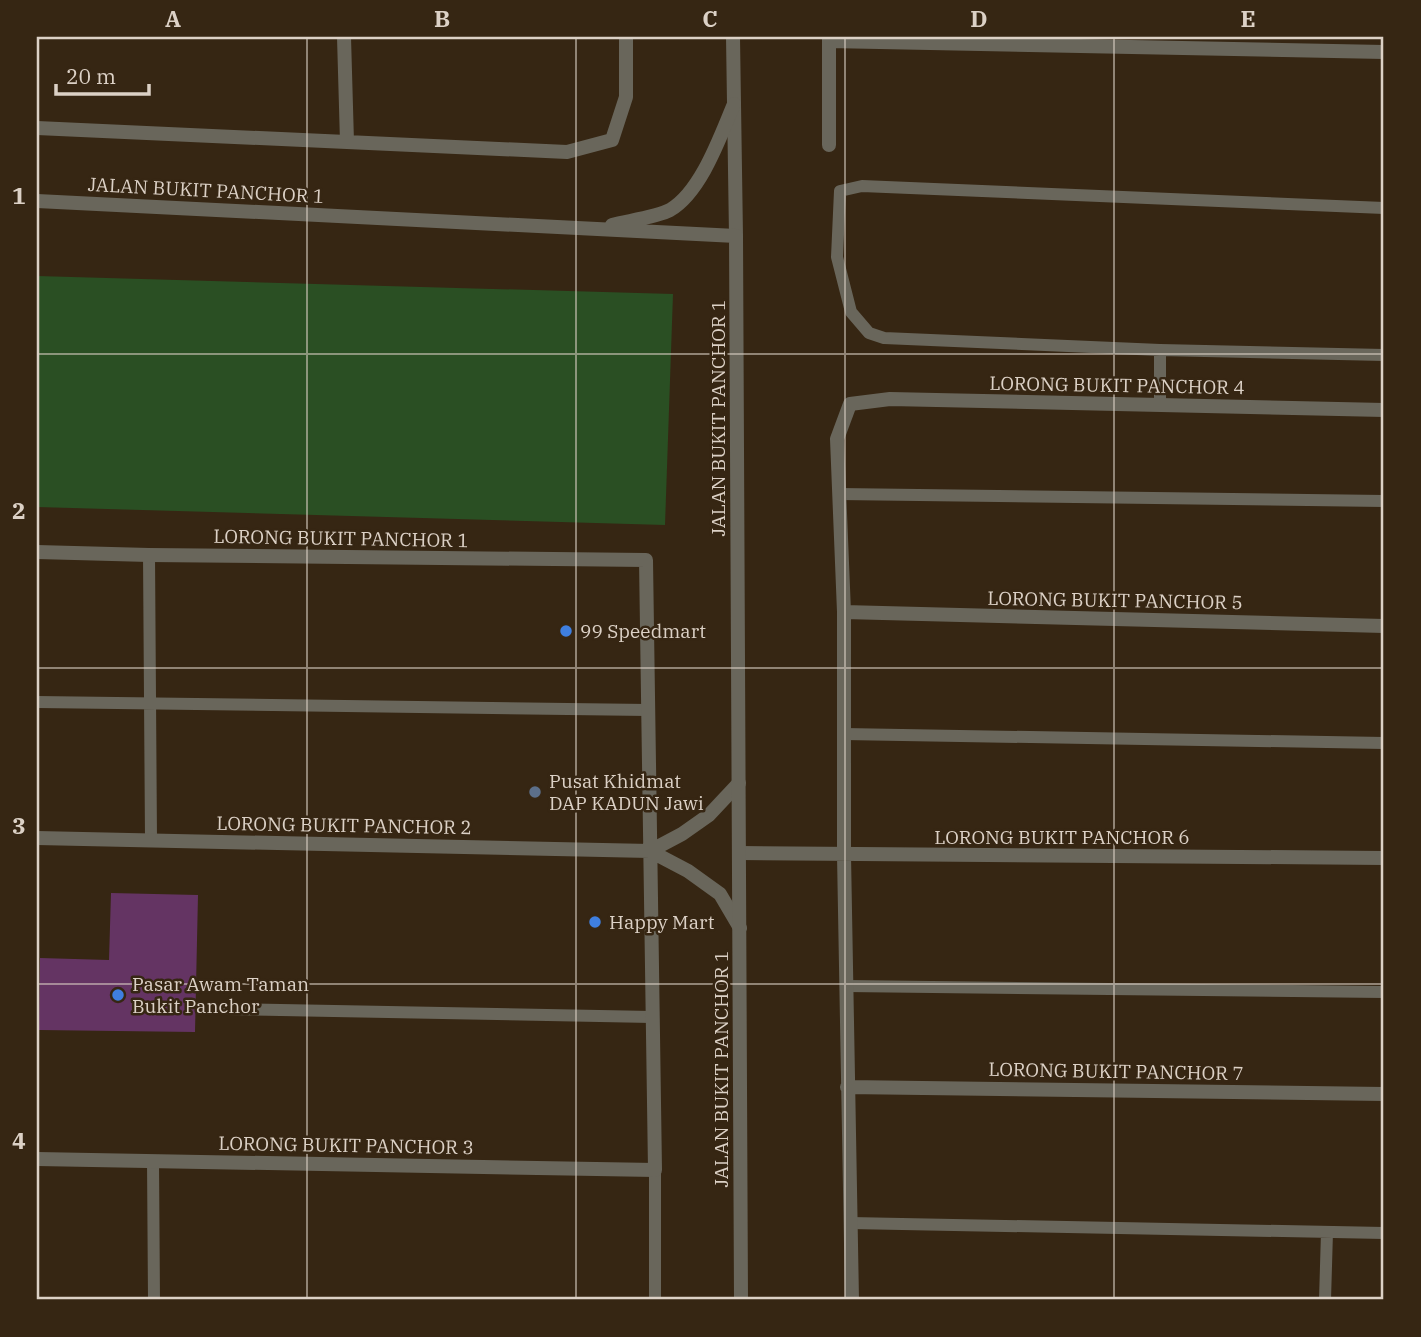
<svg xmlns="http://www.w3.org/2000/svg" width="1421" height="1337" font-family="'IBM Plex Serif',serif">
<rect width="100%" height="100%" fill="#362613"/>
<!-- green -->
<path fill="#2a4f23" d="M 37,276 L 673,294 L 665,525 L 37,507 Z"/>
<!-- building -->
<path fill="#643463" d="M 111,893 L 198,895 L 195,1032 L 39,1030 L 40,958 L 109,960 Z"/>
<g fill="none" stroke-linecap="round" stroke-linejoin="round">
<!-- service -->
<path stroke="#69665b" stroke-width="12" d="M 1384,208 L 862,186 L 840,191 L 837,257 L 851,312 L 869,333 L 884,338 L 1160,350 L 1384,355
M 1160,405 L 1160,350
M 839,494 L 1384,501
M 149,555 L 151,840
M 37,702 L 648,710
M 844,734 L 1384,743
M 846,986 L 1384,992
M 226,1009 L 652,1017
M 153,1161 L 154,1300
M 655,1170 L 655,1300
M 850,1223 L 1384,1233
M 1325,1300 L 1327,1232"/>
<!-- minor -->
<path stroke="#69665b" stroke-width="14" d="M 344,37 L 347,142
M 733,37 L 736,236
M 829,37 L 829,145
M 829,41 L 1384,52
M 37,128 L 567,152 L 612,140 L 626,97 L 626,37
M 37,552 L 149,555 L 646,560 L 655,1170 L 37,1159
M 844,612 L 1384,626
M 37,838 L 650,851 L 688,871 L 720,894 L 740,928
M 650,851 L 682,834 L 709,815 L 739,783
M 739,853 L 1384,858
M 847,1087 L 1384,1094
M 852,1300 L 844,855 L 844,612 L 837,439 L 850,404 L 890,399 L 1384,410"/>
<!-- tertiary -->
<path stroke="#69665b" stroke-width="14" d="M 37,201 L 736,236 L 741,1300
M 612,225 C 627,221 657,217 670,210 C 701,192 720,137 734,104"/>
</g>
<!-- grid -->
<path fill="none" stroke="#dcd1c6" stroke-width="2" stroke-opacity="0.55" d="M 307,37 L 307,1300M 576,37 L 576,1300M 845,37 L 845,1300M 1114,37 L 1114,1300M 37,354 L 1384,354M 37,668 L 1384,668M 37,984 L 1384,984"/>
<!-- markers -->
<g fill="#3f7fe0" stroke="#362613" stroke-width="2.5">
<circle cx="566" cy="631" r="7"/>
<circle cx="595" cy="922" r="7"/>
<circle cx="118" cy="995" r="7"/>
</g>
<circle fill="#5c6f8a" stroke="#362613" stroke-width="2.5" cx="535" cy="792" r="7"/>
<g text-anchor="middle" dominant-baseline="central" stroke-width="5" stroke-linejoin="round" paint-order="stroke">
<!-- street labels -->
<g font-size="19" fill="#dcd1c6" stroke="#362613">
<text transform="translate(206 190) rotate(3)">JALAN BUKIT PANCHOR 1</text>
<text transform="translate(1117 385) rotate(1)">LORONG BUKIT PANCHOR 4</text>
<text transform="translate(718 418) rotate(-90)">JALAN BUKIT PANCHOR 1</text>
<text transform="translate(341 538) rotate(1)">LORONG BUKIT PANCHOR 1</text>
<text transform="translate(1115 600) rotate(1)">LORONG BUKIT PANCHOR 5</text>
<text transform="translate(344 825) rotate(1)">LORONG BUKIT PANCHOR 2</text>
<text x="1062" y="837">LORONG BUKIT PANCHOR 6</text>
<text transform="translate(721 1069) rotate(-90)">JALAN BUKIT PANCHOR 1</text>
<text transform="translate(1116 1071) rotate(1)">LORONG BUKIT PANCHOR 7</text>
<text transform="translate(346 1145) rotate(1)">LORONG BUKIT PANCHOR 3</text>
</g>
<!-- poi labels -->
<g font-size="19" fill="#dcd1c6" stroke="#362613" text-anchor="start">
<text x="580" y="631">99 Speedmart</text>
<text x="549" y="781">Pusat Khidmat<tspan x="549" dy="22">DAP KADUN Jawi</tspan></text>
<text x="609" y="922">Happy Mart</text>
<text x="132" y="984">Pasar Awam Taman<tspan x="132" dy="22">Bukit Panchor</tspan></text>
</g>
</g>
<!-- border -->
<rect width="1421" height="1337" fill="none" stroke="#362613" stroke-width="77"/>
<!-- scale -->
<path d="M56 84v10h93v-10" fill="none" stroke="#dcd1c6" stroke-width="3.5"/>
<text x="66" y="84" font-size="21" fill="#dcd1c6" stroke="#362613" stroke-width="5" paint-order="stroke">20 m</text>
<rect x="38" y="38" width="1344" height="1260" fill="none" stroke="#dcd1c6" stroke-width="2.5"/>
<g font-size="23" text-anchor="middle" font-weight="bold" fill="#dcd1c6">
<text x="173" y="27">A</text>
<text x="442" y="27">B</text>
<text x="710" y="27">C</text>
<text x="979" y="27">D</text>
<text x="1248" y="27">E</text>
<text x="19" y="204">1</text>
<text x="19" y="519">2</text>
<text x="19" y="834">3</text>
<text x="19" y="1149">4</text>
</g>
</svg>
